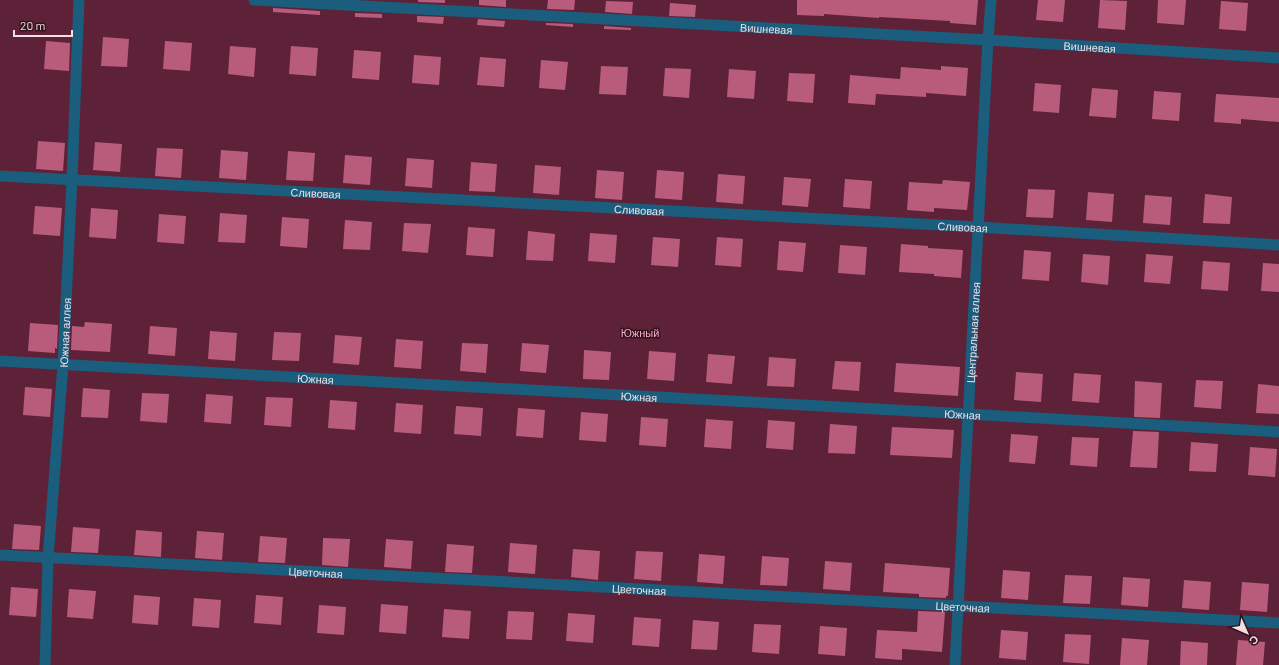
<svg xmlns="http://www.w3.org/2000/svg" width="1279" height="665" font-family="Barlow,sans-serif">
<rect width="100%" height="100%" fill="#32141e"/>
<!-- green -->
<path fill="#5d2238" d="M 0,0 L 1279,0 L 1279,665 L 0,665 Z"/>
<!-- building -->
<path fill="#b95c7c" d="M 418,0 L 445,0 L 445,3 L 418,2 Z
M 479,0 L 506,0 L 506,7 L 479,5 Z
M 548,0 L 575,0 L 574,10 L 547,9 Z
M 797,0 L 978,0 L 976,25 L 950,23 L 950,21 L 879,17 L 879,18 L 824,14 L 824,16 L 797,15 Z
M 1038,0 L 1065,0 L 1063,22 L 1036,20 Z
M 1100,0 L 1127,1 L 1125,30 L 1098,28 Z
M 1158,0 L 1186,0 L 1184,25 L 1157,23 Z
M 606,1 L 633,2 L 632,14 L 605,12 Z
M 1221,1 L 1248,3 L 1246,31 L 1219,29 Z
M 670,3 L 696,5 L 695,17 L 669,16 Z
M 273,8 L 320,11 L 320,15 L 273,12 Z
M 355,13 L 382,14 L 382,18 L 355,17 Z
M 417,16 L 444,17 L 443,24 L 417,22 Z
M 478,19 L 505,21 L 504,27 L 477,25 Z
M 546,23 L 573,24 L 573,27 L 546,25 Z
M 604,26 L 631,28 L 631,30 L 604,29 Z
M 103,37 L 129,39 L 127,67 L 101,66 Z
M 46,41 L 70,43 L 69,71 L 44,69 Z
M 165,41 L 192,43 L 190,71 L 163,69 Z
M 230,46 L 256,48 L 254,77 L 228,74 Z
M 291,46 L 318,48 L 316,76 L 289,74 Z
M 354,50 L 381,52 L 379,80 L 352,78 Z
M 414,55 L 441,57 L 439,85 L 412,83 Z
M 480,57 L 506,59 L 504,87 L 477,85 Z
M 541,60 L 568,62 L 565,90 L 539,88 Z
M 601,66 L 628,67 L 626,95 L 599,94 Z
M 941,66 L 968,68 L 966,96 L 926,93 L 926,97 L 876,94 L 875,105 L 848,103 L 850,75 L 900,79 L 901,67 L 941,70 Z
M 665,68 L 691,69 L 689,98 L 663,96 Z
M 729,69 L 756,71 L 754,99 L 727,97 Z
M 789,73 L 815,74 L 813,103 L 787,101 Z
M 1035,83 L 1061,85 L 1059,113 L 1033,111 Z
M 1092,88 L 1118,90 L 1116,118 L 1089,116 Z
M 1154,91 L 1181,93 L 1179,121 L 1152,119 Z
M 1216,94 L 1279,98 L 1279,122 L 1241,119 L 1241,124 L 1214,122 Z
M 38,141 L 65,143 L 63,171 L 36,169 Z
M 95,142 L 122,144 L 120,172 L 93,170 Z
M 157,148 L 183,149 L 181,178 L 155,176 Z
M 221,150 L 248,152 L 246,180 L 219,178 Z
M 288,151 L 315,153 L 313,181 L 286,180 Z
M 345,155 L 372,157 L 370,185 L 343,183 Z
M 407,158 L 434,160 L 432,188 L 405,186 Z
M 471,162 L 497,164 L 495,192 L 469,191 Z
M 535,165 L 561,167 L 559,195 L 533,193 Z
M 597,170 L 624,172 L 622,200 L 595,198 Z
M 657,170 L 684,172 L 682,200 L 655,198 Z
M 718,174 L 745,176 L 743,204 L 716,202 Z
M 784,177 L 811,179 L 808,207 L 782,205 Z
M 845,179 L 872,181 L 870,209 L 843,207 Z
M 943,180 L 970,182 L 967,210 L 934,208 L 934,212 L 907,210 L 909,182 L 942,184 Z
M 1028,189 L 1055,190 L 1053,218 L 1026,217 Z
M 1088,192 L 1114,194 L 1112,222 L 1086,220 Z
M 1205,194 L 1232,197 L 1230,224 L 1203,223 Z
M 1145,195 L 1172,197 L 1170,225 L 1143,223 Z
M 35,206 L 62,208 L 60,236 L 33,234 Z
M 91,208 L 118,210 L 116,239 L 89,237 Z
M 220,213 L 247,215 L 245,243 L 218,242 Z
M 159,214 L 186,216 L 184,244 L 157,242 Z
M 282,217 L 309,219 L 307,248 L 280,246 Z
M 345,220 L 372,222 L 370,250 L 343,249 Z
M 404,223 L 431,224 L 428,253 L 402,251 Z
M 468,227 L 495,229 L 493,257 L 466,255 Z
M 528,231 L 555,234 L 553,261 L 526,260 Z
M 590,233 L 617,235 L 615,263 L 588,261 Z
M 653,237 L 680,239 L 678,267 L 651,265 Z
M 717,237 L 743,239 L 741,267 L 715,265 Z
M 779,241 L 806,243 L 803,272 L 777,270 Z
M 901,244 L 928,246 L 928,248 L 963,250 L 961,278 L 934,276 L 934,274 L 899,272 Z
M 840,245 L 867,247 L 865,275 L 838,273 Z
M 1024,250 L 1051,252 L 1049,281 L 1022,279 Z
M 1083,254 L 1110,256 L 1108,285 L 1081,282 Z
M 1146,254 L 1173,256 L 1170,284 L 1144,282 Z
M 1203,261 L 1230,263 L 1228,291 L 1201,289 Z
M 1263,263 L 1279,264 L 1279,292 L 1261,291 Z
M 85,322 L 112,324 L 110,352 L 71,350 L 72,326 L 84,327 Z
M 30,323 L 58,325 L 57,349 L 55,348 L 55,353 L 28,351 Z
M 150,326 L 177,328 L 175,356 L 148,354 Z
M 210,331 L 237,333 L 235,361 L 208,359 Z
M 274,332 L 301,333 L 299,361 L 272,360 Z
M 335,335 L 362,337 L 359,365 L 333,363 Z
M 396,339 L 423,341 L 421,369 L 394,367 Z
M 462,343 L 488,344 L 486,373 L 460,371 Z
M 522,343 L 549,345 L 546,373 L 520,371 Z
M 584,350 L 611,352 L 609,380 L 583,379 Z
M 649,351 L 676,353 L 674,381 L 647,379 Z
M 708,354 L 735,356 L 732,384 L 706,382 Z
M 769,357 L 796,359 L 794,387 L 767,386 Z
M 835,361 L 861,362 L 859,391 L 832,389 Z
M 896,363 L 960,367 L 958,396 L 894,392 Z
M 1016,372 L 1043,374 L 1041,402 L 1014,400 Z
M 1074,373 L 1101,375 L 1099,403 L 1072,401 Z
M 1196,380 L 1223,381 L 1221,409 L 1194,407 Z
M 1135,381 L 1162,383 L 1160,418 L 1134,417 Z
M 1258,384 L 1279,386 L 1279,414 L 1256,413 Z
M 25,387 L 52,389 L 50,417 L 23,415 Z
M 83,388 L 110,390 L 108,418 L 81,417 Z
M 142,393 L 169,394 L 167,423 L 140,421 Z
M 206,394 L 233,396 L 231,424 L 204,422 Z
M 266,397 L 293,398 L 291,427 L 264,425 Z
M 330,400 L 357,402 L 355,430 L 328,428 Z
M 396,403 L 423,405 L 421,434 L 394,432 Z
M 456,406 L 483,408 L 481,436 L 454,434 Z
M 518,408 L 545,410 L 543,438 L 516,436 Z
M 581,412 L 608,414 L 606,442 L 579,440 Z
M 641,417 L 668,419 L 666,447 L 639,445 Z
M 706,419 L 733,421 L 731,449 L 704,447 Z
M 768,420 L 795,422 L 793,450 L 766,448 Z
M 830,424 L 857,426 L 855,454 L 828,453 Z
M 892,427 L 954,430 L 952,458 L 890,455 Z
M 1133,431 L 1159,432 L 1157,468 L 1130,467 Z
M 1011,434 L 1038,436 L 1035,464 L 1009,462 Z
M 1072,437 L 1099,438 L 1097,467 L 1070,465 Z
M 1191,442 L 1218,444 L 1216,472 L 1189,471 Z
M 1250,447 L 1277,449 L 1275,477 L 1248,475 Z
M 14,524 L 41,526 L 39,550 L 12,549 Z
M 73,527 L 100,529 L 98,553 L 71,552 Z
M 136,530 L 162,532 L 161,557 L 134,555 Z
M 197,531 L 224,533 L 222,560 L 195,558 Z
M 260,536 L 287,538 L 285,563 L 258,562 Z
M 323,538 L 350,539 L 348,567 L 322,565 Z
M 386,539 L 413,541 L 411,569 L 384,567 Z
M 510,543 L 537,545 L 535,574 L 508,572 Z
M 447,544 L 474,546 L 472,573 L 445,572 Z
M 573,549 L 600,551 L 598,580 L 571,577 Z
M 636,551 L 663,552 L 661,581 L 634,579 Z
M 699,554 L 725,556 L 723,584 L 697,582 Z
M 762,556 L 789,558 L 787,586 L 760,585 Z
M 825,561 L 852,563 L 850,591 L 823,589 Z
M 885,563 L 950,568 L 948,596 L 946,596 L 946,598 L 919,597 L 919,594 L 883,592 Z
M 1003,570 L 1030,572 L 1028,600 L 1001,598 Z
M 1065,575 L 1092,576 L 1090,604 L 1063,603 Z
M 1123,577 L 1150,579 L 1148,607 L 1121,605 Z
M 1184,580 L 1211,582 L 1209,610 L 1182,608 Z
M 1242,582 L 1269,584 L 1267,612 L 1240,610 Z
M 11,587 L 38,589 L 36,617 L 9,615 Z
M 69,589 L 96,591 L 93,619 L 67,617 Z
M 134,595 L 160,597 L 158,625 L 132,623 Z
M 256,595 L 283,597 L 281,625 L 254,623 Z
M 194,598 L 221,600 L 219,628 L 192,626 Z
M 381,604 L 408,606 L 406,634 L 379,632 Z
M 319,605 L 346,607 L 344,635 L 317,633 Z
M 444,609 L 471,611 L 469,639 L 442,637 Z
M 508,611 L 534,612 L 532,640 L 506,639 Z
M 918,611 L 945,612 L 942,652 L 902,649 L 902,660 L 875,658 L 877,630 L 917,632 Z
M 568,613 L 595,615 L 593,643 L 566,641 Z
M 634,617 L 661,619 L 659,647 L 632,645 Z
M 693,620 L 719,622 L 717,650 L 691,649 Z
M 754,624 L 781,625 L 779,654 L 752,652 Z
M 820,626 L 847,628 L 845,656 L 818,654 Z
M 1001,630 L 1028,632 L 1026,660 L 999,658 Z
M 1065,634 L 1091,635 L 1089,664 L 1063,662 Z
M 1122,638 L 1149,640 L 1147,665 L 1120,665 Z
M 1238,640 L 1265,642 L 1263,665 L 1236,665 Z
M 1181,641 L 1208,643 L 1207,665 L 1180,665 Z"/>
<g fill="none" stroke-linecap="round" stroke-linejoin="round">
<!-- minor -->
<g stroke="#1a5d7d" stroke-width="11">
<path id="s1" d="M 254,0 L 988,40 L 1279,58"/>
<path id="s2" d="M 0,176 L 978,227 L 1279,245"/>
<path id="s3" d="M 0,361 L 968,414 L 1279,432"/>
<path id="s4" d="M 0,555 L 1279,623"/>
<path id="s5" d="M 45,665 L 48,558 L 63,364 L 72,179 L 79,0"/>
<path id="s6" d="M 955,665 L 988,40 L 991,0"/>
</g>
</g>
<g text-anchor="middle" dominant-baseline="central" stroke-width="3" stroke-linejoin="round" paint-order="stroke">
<!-- street labels -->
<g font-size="11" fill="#f4dee4" stroke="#32141e">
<text stroke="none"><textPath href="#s1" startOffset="513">Вишневая</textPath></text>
<text stroke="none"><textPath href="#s1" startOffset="837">Вишневая</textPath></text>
<text stroke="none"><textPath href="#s2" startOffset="316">Сливовая</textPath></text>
<text stroke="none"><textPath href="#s2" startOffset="640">Сливовая</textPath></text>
<text stroke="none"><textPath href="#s2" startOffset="964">Сливовая</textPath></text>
<text stroke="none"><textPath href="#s6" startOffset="333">Центральная аллея</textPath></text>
<text stroke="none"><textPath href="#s5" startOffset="333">Южная аллея</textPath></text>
<text stroke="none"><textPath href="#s3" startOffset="316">Южная</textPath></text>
<text stroke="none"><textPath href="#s3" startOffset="640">Южная</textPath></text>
<text stroke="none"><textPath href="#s3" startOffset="964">Южная</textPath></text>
<text stroke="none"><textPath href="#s4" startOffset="316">Цветочная</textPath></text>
<text stroke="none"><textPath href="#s4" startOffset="640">Цветочная</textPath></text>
<text stroke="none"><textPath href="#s4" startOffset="964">Цветочная</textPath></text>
</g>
<!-- park labels -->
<g font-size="11" fill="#f8acc3" stroke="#32141e">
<text x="640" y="332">Южный</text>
</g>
</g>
<!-- north arrow -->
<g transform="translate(1247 633) rotate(135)" stroke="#32141e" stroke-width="3" paint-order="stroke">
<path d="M0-3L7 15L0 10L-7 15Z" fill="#f4dee4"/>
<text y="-6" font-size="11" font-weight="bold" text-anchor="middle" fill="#f4dee4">С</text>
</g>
<!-- scale -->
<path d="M14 30v6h58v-6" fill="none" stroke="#f4dee4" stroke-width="2"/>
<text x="20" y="30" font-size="12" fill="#f4dee4" stroke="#32141e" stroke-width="3" paint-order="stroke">20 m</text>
</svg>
